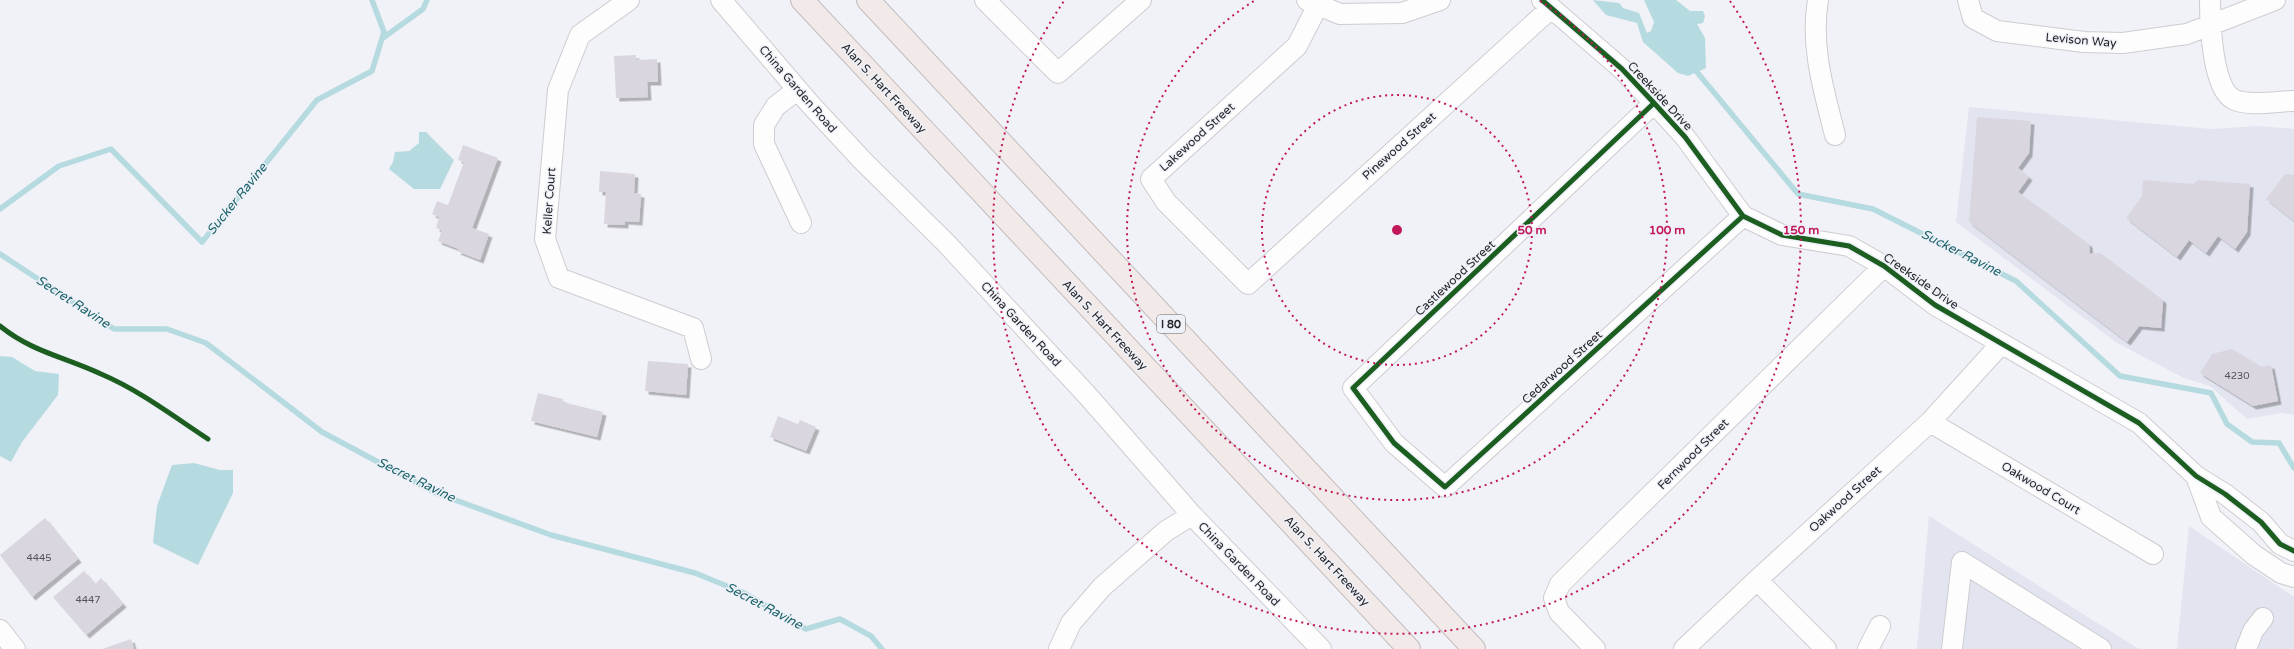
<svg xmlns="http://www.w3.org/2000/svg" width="2294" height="649" font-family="'Varela Round',sans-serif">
<defs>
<filter id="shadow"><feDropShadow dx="3.5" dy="3.5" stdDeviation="0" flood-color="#0004"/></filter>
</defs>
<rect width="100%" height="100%" fill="#f1f2f7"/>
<!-- built -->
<path fill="#e2e4ef" d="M 1969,107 L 2211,129 L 2259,126 L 2294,129 L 2294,415 L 2281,413 L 2247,419 L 2210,386 L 2184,378 L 2117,343 L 1956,222 Z
M 1929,516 L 2083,614 L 2139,649 L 1917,649 Z
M 2189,526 L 2294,597 L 2294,649 L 2177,649 Z"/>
<!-- water -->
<path fill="#b5dae0" d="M 1593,0 L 1619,3 L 1623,8 L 1639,13 L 1647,33 L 1651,31 L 1654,22 L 1644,0 L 1676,0 L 1690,11 L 1703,11 L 1705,16 L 1703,23 L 1697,24 L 1705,38 L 1706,68 L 1688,76 L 1678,73 L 1643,42 L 1637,23 L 1606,15 Z
M 419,132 L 426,132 L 454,160 L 440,189 L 414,189 L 389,169 L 393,162 L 395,152 L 409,151 L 419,143 Z
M 0,356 L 12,357 L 35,371 L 59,374 L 58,395 L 22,442 L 11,462 L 0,456 Z
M 194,463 L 220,470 L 233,470 L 233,493 L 198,565 L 153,543 L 157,506 L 172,465 Z"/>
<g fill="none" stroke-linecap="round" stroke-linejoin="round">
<!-- stream -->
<path stroke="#b5dae0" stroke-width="5.5" d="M 383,38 L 423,9 L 427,0
M 1692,66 L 1798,194 L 1873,209 L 2016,281 L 2120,376 L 2211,393 L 2227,424 L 2252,442 L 2279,443 L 2294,468
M 0,209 L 59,166 L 111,149 L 202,242 L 317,100 L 372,71 L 384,32 L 372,0
M 0,254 L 114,329 L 167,329 L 206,343 L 322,432 L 436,493 L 551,535 L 695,573 L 744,593 L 806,629 L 840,619 L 871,636 L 882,649"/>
</g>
<!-- building -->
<path fill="#d9d6e0" filter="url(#shadow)" d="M 636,55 L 636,60 L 657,59 L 658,82 L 647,82 L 648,97 L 616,98 L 614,56 Z
M 1977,117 L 2031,121 L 2029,153 L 2018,168 L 2029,177 L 2018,192 L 2089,244 L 2090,254 L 2100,253 L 2163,300 L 2161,328 L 2139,326 L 2127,342 L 1969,222 Z
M 463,145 L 498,158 L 472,228 L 489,234 L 480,260 L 457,251 L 459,249 L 438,241 L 442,230 L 436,228 L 439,217 L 432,214 L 437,201 L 448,205 L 464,162 L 458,160 Z
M 600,171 L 635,174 L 634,193 L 641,194 L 639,222 L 625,221 L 625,225 L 604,224 L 606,192 L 599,192 Z
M 2285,174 L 2294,175 L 2294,221 L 2266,199 Z
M 2143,180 L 2193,184 L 2198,180 L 2250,184 L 2247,232 L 2235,249 L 2218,236 L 2206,253 L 2189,240 L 2177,257 L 2126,218 L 2142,196 Z
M 2232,349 L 2262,367 L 2271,365 L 2278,401 L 2253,406 L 2200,373 L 2212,354 Z
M 648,361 L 688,364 L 686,395 L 645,391 Z
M 538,393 L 563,399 L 563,402 L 603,412 L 597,437 L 531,421 Z
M 778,416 L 798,424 L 800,420 L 816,427 L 806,451 L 770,437 Z
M 45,518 L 78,559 L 32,597 L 0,555 Z
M 84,571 L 95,584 L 101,578 L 123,604 L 86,635 L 53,597 Z
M 131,639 L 134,649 L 102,649 Z"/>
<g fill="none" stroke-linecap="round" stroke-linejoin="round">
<!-- minor casing -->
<g stroke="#cdcdd1" stroke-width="22">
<path id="minor" d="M 629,0 L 580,35 L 558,90 L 545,239 L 559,278 L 693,328 L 701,359
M 721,0 L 810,104 L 862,160 L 946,243 L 1087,395 L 1192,515 L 1321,649
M 985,0 L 1058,73 L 1141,0
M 1307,0 L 1340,14 L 1402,13 L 1440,0
M 1542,0 L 1622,69 L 1654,103 L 1685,137 L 1743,216 L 1782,235 L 1849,246 L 1884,266 L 1935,305 L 2139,423 L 2196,476 L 2225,494 L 2261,522 L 2280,544 L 2294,551
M 1818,0 C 1810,46 1824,91 1835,135
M 1968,0 L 1973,18 L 1997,31 L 2084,42 L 2123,43 L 2187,34 L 2275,0
M 2210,0 C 2210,22 2212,88 2233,99 C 2247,107 2278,101 2294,101
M 1318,5 L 1297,46 L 1151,179 L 1166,202 L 1248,284 L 1550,9
M 797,90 L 776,106 L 764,125 L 764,144 L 801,223
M 1654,103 L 1353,388 L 1394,443 L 1445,487 L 1743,216
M 1930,422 L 2153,554
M 2196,476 L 2211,517 L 2254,555 L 2281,573 L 2294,577
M 1757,580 L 1826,649
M 0,630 L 15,649
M 1059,649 L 1071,623 L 1102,587 L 1166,531 L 1192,515
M 1595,649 L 1559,612 L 1554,598 L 1560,584 L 1884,266
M 1684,649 L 1757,580 L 1930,422 L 2001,344
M 1868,649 L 1880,626
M 1952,649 L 1962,562 L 2101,649
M 2246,649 L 2253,631 L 2263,618"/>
</g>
<!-- highway casing -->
<g stroke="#c3bcbd" stroke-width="24">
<path id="highway" d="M 802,0 L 1409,649
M 868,0 L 1474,649"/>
</g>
<!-- minor -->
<use href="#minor" stroke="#fdfdfe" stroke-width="20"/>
<!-- highway -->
<use href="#highway" stroke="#f1eae9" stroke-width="22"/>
<!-- cycleway casing -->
<g stroke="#eff1f9" stroke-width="8">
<path id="cycleway" d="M 1542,0 L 1622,69 L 1654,103 L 1685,137 L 1743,216 L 1782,235 L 1849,246 L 1884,266 L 1935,305 L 2139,423 L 2196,476 L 2225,494 L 2261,522 L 2280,544 L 2294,551
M 1654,103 L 1353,388 L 1394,443 L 1445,487 L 1743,216
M 0,326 C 32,352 65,357 101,374 C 139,390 173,416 208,439"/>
</g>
<!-- cycleway -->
<use href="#cycleway" stroke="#1b5e20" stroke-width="5"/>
</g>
<!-- distance rings -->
<g fill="none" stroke="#c2185b" stroke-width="2" stroke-dasharray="2 4">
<circle cx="1397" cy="230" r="135"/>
<path d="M1540 1A270 270 0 1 1 1254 1"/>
<path d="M1730 1A404 404 0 1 1 1064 1"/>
</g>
<g text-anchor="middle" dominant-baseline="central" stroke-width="3" stroke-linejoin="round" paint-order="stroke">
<!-- number labels -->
<g font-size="10" fill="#535257">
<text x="2237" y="376">4230</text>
<text x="39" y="558">4445</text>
<text x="88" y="600">4447</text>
</g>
<!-- shield labels -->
<rect fill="#eff1f9" stroke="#626367" stroke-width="1" x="1157" y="315" width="28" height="18" rx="3"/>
<g font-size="11" font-weight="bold" fill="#262629">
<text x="1171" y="324">I 80</text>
</g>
<!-- street labels -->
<g font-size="12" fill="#262629" stroke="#eff1f9">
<text transform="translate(2081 40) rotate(5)">Levison Way</text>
<text transform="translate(884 88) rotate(47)">Alan S. Hart Freeway</text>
<text transform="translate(798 89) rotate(49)">China Garden Road</text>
<text transform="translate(1660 96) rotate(47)">Creekside Drive</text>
<text transform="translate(1197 137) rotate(-42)">Lakewood Street</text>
<text transform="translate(1399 146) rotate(-42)">Pinewood Street</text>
<text transform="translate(549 201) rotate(-86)">Keller Court</text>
<text transform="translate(1455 278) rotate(-43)">Castlewood Street</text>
<text transform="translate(1921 281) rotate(35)">Creekside Drive</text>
<text transform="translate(1021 324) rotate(47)">China Garden Road</text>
<text transform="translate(1105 325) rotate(47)">Alan S. Hart Freeway</text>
<text transform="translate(1562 367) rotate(-42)">Cedarwood Street</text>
<text transform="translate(1693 454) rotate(-45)">Fernwood Street</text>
<text transform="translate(2041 488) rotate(31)">Oakwood Court</text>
<text transform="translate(1845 499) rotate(-42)">Oakwood Street</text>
<text transform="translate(1327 561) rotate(47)">Alan S. Hart Freeway</text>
<text transform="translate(1239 564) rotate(46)">China Garden Road</text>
</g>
<!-- water labels -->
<g font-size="13" font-style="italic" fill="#1c6369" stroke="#eff1f9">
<text transform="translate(237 199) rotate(-51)">Sucker Ravine</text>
<text transform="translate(1961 253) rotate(27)">Sucker Ravine</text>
<text transform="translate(73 302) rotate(33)">Secret Ravine</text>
<text transform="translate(416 480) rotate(26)">Secret Ravine</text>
<text transform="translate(764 606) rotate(28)">Secret Ravine</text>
</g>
</g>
<circle cx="1397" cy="230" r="6" fill="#c2185b" stroke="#eff1f9" stroke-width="2"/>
<g font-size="12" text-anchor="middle" font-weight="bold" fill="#c2185b" stroke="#eff1f9" stroke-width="3" stroke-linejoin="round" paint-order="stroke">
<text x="1532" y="234">50 m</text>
<text x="1667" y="234">100 m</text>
<text x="1801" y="234">150 m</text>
</g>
</svg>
